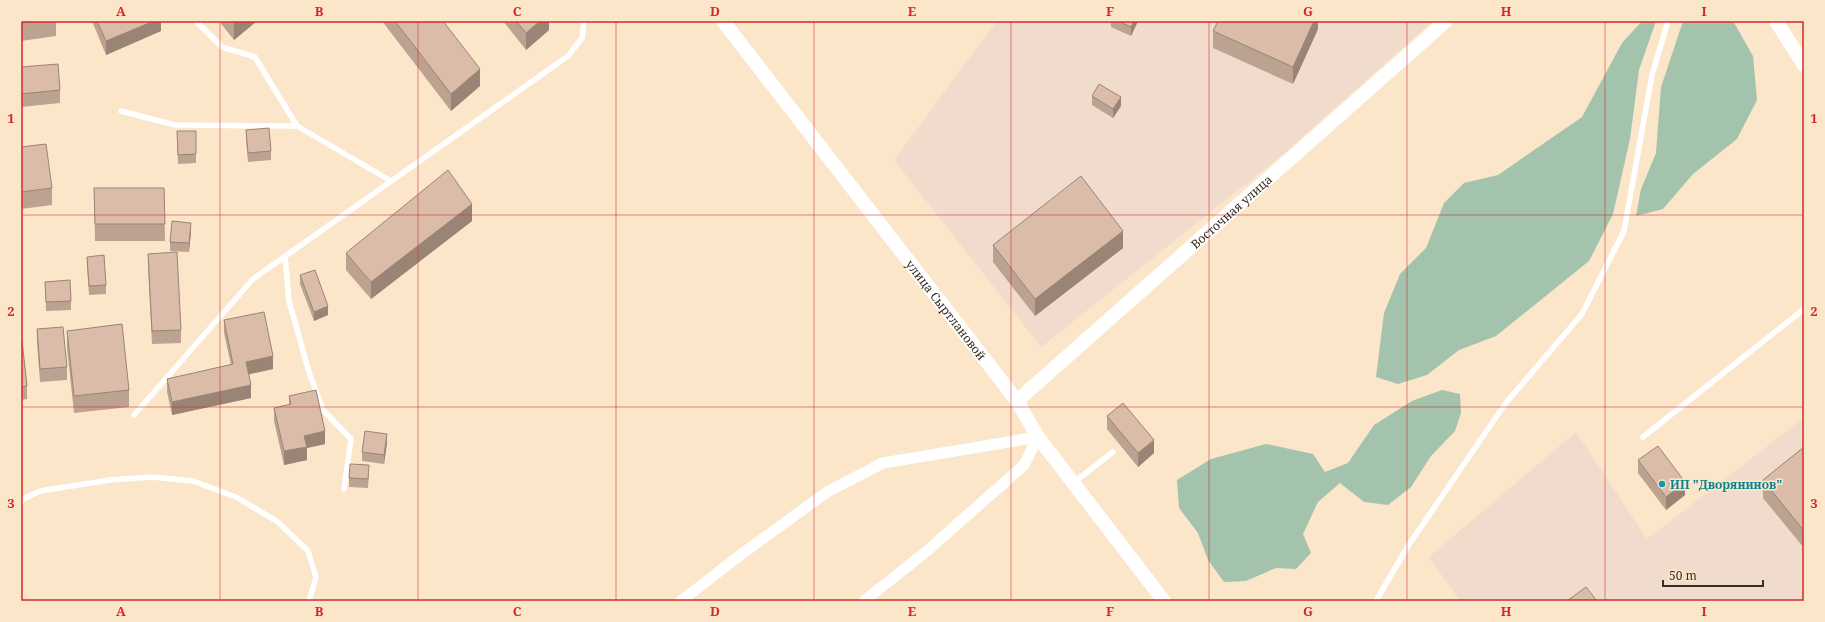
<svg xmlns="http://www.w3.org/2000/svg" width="1825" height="622" font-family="'Noto Serif',serif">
<rect width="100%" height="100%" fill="#fbe6ca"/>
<!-- industrial -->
<path fill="#f0dbcd" d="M 997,21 L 1433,21 L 1282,155 L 1041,347 L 894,160 Z
M 1804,418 L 1804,601 L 1460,601 L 1429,557 L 1576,432 L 1647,539 Z"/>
<!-- green -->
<path fill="#a3c3ac" d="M 1642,21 L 1656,21 L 1639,70 L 1630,139 L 1613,214 L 1589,261 L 1496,336 L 1459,350 L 1427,375 L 1398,384 L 1376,377 L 1384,313 L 1400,274 L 1426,248 L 1444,203 L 1464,183 L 1498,175 L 1582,117 L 1622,43 Z
M 1683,21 L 1733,21 L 1753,56 L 1757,100 L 1737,139 L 1693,174 L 1663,209 L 1636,216 L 1641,189 L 1656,153 L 1661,87 Z
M 1442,390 L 1460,394 L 1461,413 L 1455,431 L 1431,456 L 1411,487 L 1388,505 L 1364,502 L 1340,483 L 1318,502 L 1303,534 L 1311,553 L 1296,569 L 1276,568 L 1246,581 L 1224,582 L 1208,560 L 1198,533 L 1179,508 L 1177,480 L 1211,459 L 1266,444 L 1313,454 L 1325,472 L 1348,463 L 1374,425 L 1412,401 Z"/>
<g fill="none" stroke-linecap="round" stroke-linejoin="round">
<!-- service -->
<path stroke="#fff" stroke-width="5.5" d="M 196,21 L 222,47 L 255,57 L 297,126 L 391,181
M 121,111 L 175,125 L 297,126
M 285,256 L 289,301 L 309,372 L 323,410 L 351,439 L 344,489
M 134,415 L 253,279 L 568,56 L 582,38 L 584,21
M 1643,437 L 1804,309
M 1073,483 L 1113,452
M 21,502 L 23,499 L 40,491 L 110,480 L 152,477 L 193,481 L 236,497 L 278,522 L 308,551 L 316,577 L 309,601
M 1376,601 L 1408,546 L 1505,404 L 1582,314 L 1624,231 L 1652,75 L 1668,21"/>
<!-- minor -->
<path stroke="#fff" stroke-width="11" d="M 681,601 L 739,556 L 827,492 L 883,463 L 1038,437
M 864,601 L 927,551 L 1024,465 L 1038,437"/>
<!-- tertiary -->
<g stroke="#fff" stroke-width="14">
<path id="s1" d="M 723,21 L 1017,401 L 1038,437 L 1164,601"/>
<path d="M 1776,21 L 1804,65"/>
<path id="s2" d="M 1017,401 L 1446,21"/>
</g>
</g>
<!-- wall -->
<path fill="#bca291" d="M 21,21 L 56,21 L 56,36 L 21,41 Z
M 92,21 L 161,21 L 161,31 L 106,55 Z
M 219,21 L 257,21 L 234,40 Z
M 382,21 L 443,21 L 480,86 L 451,111 Z
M 503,21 L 549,21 L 549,30 L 526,50 Z
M 1111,21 L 1138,21 L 1131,36 L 1111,27 Z
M 1318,21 L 1318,29 L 1293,84 L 1213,48 L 1213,31 Z
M 21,67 L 60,90 L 60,103 L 21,107 Z
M 1092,96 L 1121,106 L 1113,118 L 1092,105 Z
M 246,130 L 271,151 L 271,160 L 248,162 L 246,139 Z
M 177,131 L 196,131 L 196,163 L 178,164 Z
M 21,147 L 52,188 L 52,205 L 21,209 Z
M 94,188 L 164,188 L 165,241 L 95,241 Z
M 472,221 L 371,299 L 346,270 L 346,253 Z
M 191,231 L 189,252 L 170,251 L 170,242 Z
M 993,245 L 1123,248 L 1035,316 L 993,262 Z
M 148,254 L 181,330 L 181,343 L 152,344 L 148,267 Z
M 87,257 L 106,285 L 106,294 L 89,295 L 87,266 Z
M 300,275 L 328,315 L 314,321 L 300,284 Z
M 45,282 L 71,301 L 71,310 L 46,311 Z
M 224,320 L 273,369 L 248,374 L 251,398 L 172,415 L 167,392 L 167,379 L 231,365 L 224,333 Z
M 37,329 L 67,367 L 67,380 L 40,382 L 37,342 Z
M 67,331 L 129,390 L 129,407 L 74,413 L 67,348 Z
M 21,332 L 27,386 L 27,399 L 21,400 Z
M 289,396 L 325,444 L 307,448 L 307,460 L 284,465 L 274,421 L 274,408 L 289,405 Z
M 1107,416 L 1154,453 L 1138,467 L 1107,429 Z
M 387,443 L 384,464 L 362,461 L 362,452 Z
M 1804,447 L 1804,548 L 1763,498 L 1763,480 Z
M 1638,460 L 1685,495 L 1666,510 L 1638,473 Z
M 369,474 L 368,488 L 349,487 L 349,478 Z"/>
<!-- shaded-wall -->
<path fill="#998476" d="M 154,21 L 161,21 L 161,31 L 106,55 L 106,41 Z
M 235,21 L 257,21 L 234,40 L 234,22 Z
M 540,21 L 549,21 L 549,30 L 526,50 L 526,33 Z
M 1134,21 L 1138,21 L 1131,36 L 1131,27 Z
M 1314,21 L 1318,21 L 1318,29 L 1293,84 L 1293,67 Z
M 480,69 L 480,86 L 451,111 L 451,94 Z
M 1121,97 L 1121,106 L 1113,118 L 1113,109 Z
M 472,204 L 472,221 L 371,299 L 371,282 Z
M 191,223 L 191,231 L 189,252 L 189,243 Z
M 1123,231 L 1123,248 L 1035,316 L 1035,299 Z
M 328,306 L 328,315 L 314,321 L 314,312 Z
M 273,356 L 273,369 L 246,375 L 246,362 Z
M 251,385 L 251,398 L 172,415 L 172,402 Z
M 325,431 L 325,444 L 307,448 L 307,460 L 284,465 L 284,451 L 304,436 Z
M 387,434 L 387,443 L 384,464 L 384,455 Z
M 1154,440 L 1154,453 L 1138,467 L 1138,453 Z
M 1685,482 L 1685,495 L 1666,510 L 1666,497 Z"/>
<!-- building -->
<path fill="#dbbca9" stroke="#998476" d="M 21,21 L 40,21 L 21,23 Z
M 97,21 L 154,21 L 106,41 Z
M 395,21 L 443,21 L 480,69 L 451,94 Z
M 516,21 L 540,21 L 526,33 Z
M 1118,21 L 1134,21 L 1131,27 Z
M 1218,21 L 1314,21 L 1293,67 L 1213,31 Z
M 58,64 L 60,90 L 21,94 L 21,67 Z
M 1099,84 L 1121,97 L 1113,109 L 1092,96 Z
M 269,128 L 271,151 L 248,153 L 246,130 Z
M 177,131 L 196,131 L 196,154 L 178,155 Z
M 46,144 L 52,188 L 21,192 L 21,147 Z
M 448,170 L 472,204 L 371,282 L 346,253 Z
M 1081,176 L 1123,231 L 1035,299 L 993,245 Z
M 94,188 L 164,188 L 165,224 L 95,224 Z
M 172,221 L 191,223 L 189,243 L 170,242 Z
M 177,252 L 181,330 L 152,331 L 148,254 Z
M 104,255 L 106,285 L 89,286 L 87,257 Z
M 315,270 L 328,306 L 314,312 L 300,275 Z
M 70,280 L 71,301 L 46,302 L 45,282 Z
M 264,312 L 273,356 L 246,362 L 251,385 L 172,402 L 167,379 L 233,364 L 224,320 Z
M 122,324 L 129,390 L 74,396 L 67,331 Z
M 63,327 L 67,367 L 40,369 L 37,329 Z
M 21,332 L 27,386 L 21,387 Z
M 316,390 L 325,431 L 304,436 L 307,447 L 284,451 L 274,408 L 291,404 L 289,396 Z
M 1123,403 L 1154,440 L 1138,453 L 1107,416 Z
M 365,431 L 387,434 L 384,455 L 362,452 Z
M 1658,446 L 1685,482 L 1666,497 L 1638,460 Z
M 1804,447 L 1804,531 L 1763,480 Z
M 350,464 L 369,465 L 368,479 L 349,478 Z
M 1586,587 L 1597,601 L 1567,601 Z"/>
<!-- grid -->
<path fill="none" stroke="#d62828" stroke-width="1" stroke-opacity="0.55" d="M 220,21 L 220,601M 418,21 L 418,601M 616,21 L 616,601M 814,21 L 814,601M 1011,21 L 1011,601M 1209,21 L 1209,601M 1407,21 L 1407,601M 1605,21 L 1605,601M 21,215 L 1804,215M 21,407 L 1804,407"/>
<!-- markers -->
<circle fill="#0f9aa8" stroke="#fbe6ca" stroke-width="1.5" cx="1662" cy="484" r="4"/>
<g text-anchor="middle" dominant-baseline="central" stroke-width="3" stroke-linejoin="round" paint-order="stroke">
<!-- street labels -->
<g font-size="12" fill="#372e24" stroke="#fbe6ca">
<text stroke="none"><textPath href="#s2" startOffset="286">Восточная улица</textPath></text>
<text stroke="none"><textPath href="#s1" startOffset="365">улица Сыртлановой</textPath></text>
</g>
<!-- culture labels -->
<g font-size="12" font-weight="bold" fill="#0d838f" stroke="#fbe6ca" text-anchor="start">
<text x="1670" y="484">ИП "Дворянинов"</text>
</g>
</g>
<!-- border -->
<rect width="1825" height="622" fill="none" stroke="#fbe6ca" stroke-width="44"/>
<!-- scale -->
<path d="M1663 580v6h100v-6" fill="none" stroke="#372e24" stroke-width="2"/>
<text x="1669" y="580" font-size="12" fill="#372e24" stroke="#fbe6ca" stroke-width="3" paint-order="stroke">50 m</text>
<rect x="22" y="22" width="1781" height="578" fill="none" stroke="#d62828" stroke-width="1.5"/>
<g font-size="13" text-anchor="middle" font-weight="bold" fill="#d62828">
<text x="121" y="16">A</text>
<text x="319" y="16">B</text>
<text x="517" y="16">C</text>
<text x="715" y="16">D</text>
<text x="912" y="16">E</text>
<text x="1110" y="16">F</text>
<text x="1308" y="16">G</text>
<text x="1506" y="16">H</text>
<text x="1704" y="16">I</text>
<text x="11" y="123">1</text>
<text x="1814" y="123">1</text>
<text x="11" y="316">2</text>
<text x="1814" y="316">2</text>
<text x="11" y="508">3</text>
<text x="1814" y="508">3</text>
<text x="121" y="616">A</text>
<text x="319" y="616">B</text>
<text x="517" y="616">C</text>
<text x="715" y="616">D</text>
<text x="912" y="616">E</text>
<text x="1110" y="616">F</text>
<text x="1308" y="616">G</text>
<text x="1506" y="616">H</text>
<text x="1704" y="616">I</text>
</g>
</svg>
